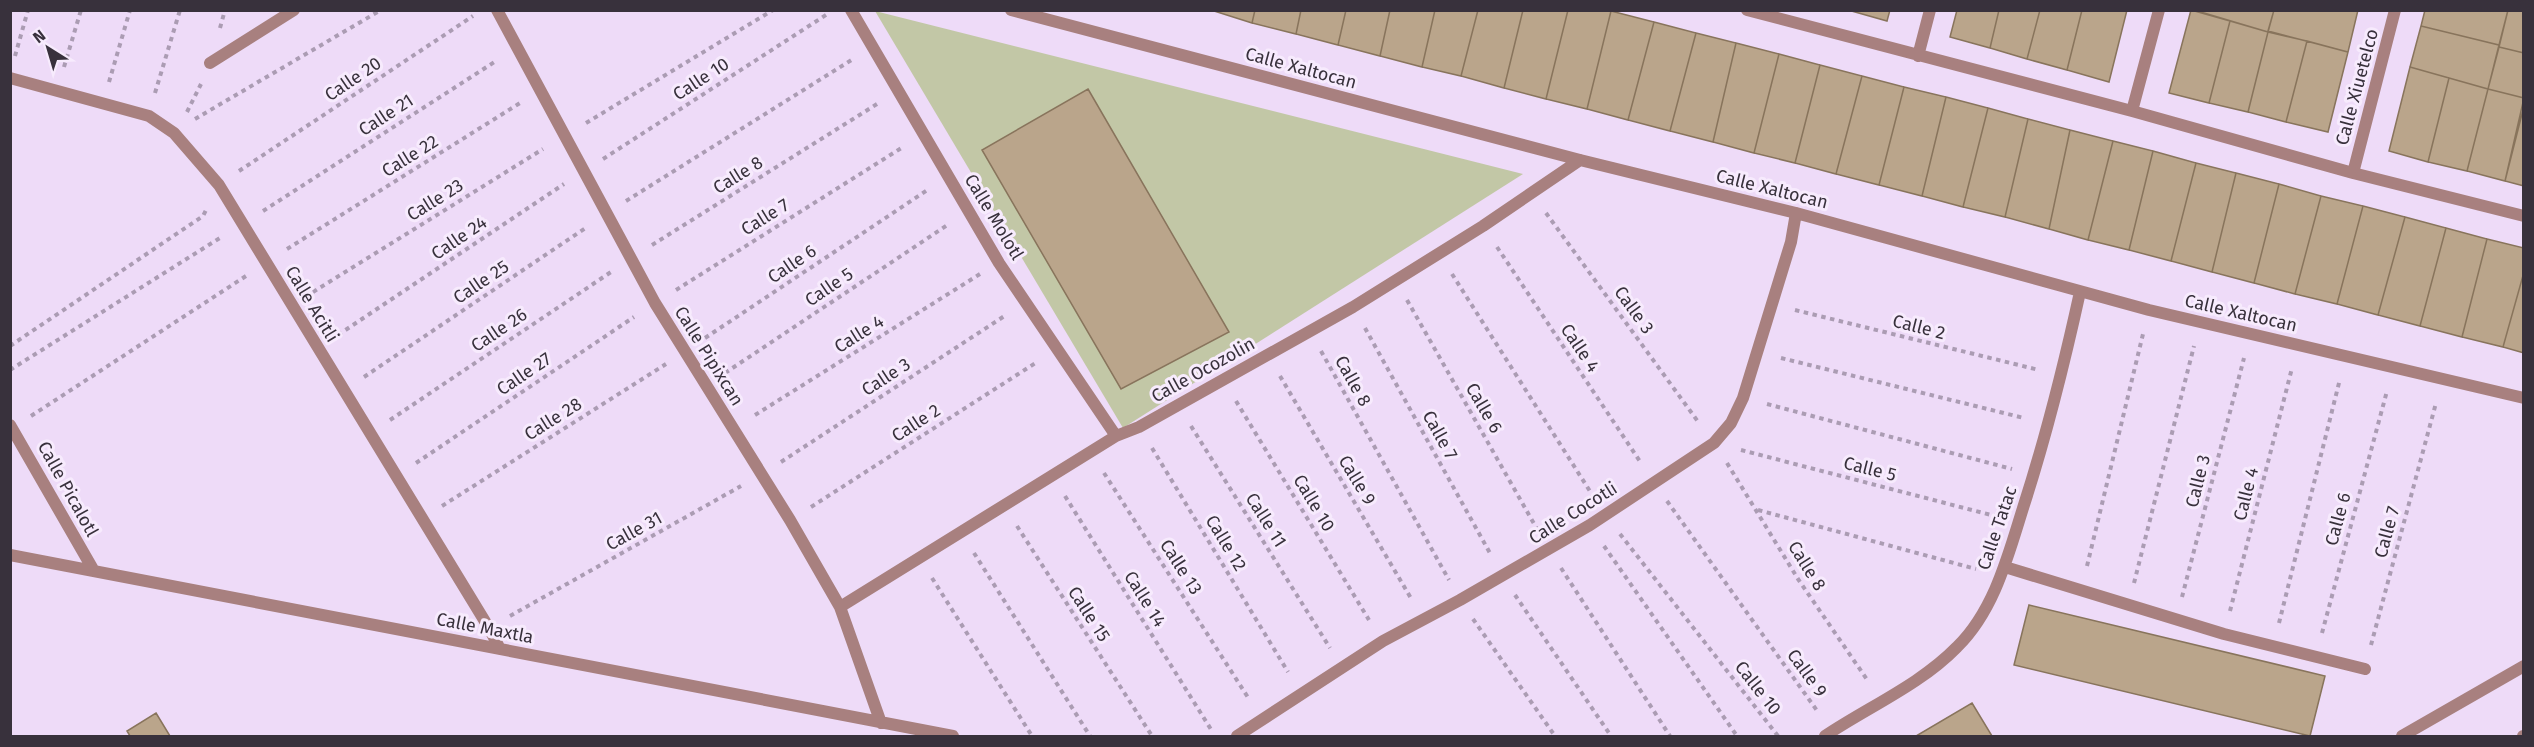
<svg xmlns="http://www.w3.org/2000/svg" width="2534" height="747" font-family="'Fira Sans',sans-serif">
<rect width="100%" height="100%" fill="#eedbf8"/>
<!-- green -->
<path fill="#c2c7a6" d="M 875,11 L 1523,174 L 1123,428 Z"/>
<!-- building -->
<path fill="#baa58b" stroke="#88745c" stroke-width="1.5" d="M 1211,10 L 1255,10 L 1252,23 Z
M 1255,10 L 1301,10 L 1296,34 L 1252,23 Z
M 1301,10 L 1346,10 L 1338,45 L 1296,34 Z
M 1346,10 L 1390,10 L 1380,56 L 1338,45 Z
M 1390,10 L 1435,10 L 1422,67 L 1380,56 Z
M 1435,10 L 1478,10 L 1461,76 L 1422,67 Z
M 1478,10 L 1523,10 L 1504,88 L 1461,76 Z
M 1523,10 L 1568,10 L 1546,99 L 1504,88 Z
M 1568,10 L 1611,11 L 1587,109 L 1546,99 Z
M 1848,10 L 1890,10 L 1887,21 Z
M 1957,10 L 1999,10 L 1990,48 L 1950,37 Z
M 1999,10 L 2040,10 L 2027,59 L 1990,48 Z
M 2040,10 L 2082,10 L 2067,70 L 2027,59 Z
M 2082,10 L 2127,10 L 2109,82 L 2067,70 Z
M 2191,10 L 2230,21 L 2209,103 L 2169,93 Z
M 2194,10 L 2274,10 L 2268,32 Z
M 2274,10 L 2358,10 L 2348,52 L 2268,31 Z
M 2425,10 L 2508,10 L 2499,45 L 2421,26 Z
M 2508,10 L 2524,10 L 2524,53 L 2499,47 Z
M 1611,11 L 1654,22 L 1628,120 L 1587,109 Z
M 2230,21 L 2268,32 L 2248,112 L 2209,103 Z
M 1654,22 L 1696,33 L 1670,131 L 1628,120 Z
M 2421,26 L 2499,45 L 2488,89 L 2410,67 Z
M 2268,32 L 2307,41 L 2286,122 L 2248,112 Z
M 1696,33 L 1736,43 L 1713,142 L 1670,131 Z
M 2307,41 L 2348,52 L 2328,132 L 2286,122 Z
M 1736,43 L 1779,54 L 1754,153 L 1713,142 Z
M 2499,47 L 2524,53 L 2524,98 L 2488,89 Z
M 1779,54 L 1820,65 L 1795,163 L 1754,153 Z
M 1820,65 L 1862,76 L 1836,174 L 1795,163 Z
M 2410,67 L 2449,78 L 2428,162 L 2389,151 Z
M 1862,76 L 1904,87 L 1879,185 L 1836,174 Z
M 2449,78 L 2488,89 L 2467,171 L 2428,162 Z
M 1904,87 L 1946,97 L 1922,196 L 1879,185 Z
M 1088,89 L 1229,332 L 1121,389 L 982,150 Z
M 2488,89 L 2524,98 L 2505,181 L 2467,171 Z
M 1946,97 L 1988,108 L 1963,207 L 1922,196 Z
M 2524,106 L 2524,186 L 2505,181 Z
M 1988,108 L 2028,119 L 2005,217 L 1963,207 Z
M 2028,119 L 2070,130 L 2049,229 L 2005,217 Z
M 2070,130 L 2113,141 L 2088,240 L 2049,229 Z
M 2113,141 L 2153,151 L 2129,250 L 2088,240 Z
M 2153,151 L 2196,163 L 2171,261 L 2129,250 Z
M 2196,163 L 2236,173 L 2212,272 L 2171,261 Z
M 2236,173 L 2279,184 L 2254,283 L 2212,272 Z
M 2279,184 L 2321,196 L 2295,294 L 2254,283 Z
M 2321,196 L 2363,206 L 2337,304 L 2295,294 Z
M 2363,206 L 2405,217 L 2378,315 L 2337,304 Z
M 2405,217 L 2446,228 L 2420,326 L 2378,315 Z
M 2446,228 L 2487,239 L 2462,337 L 2420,326 Z
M 2487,239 L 2524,248 L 2524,272 L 2503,347 L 2462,337 Z
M 2524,272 L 2524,353 L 2503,347 Z
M 2029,605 L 2325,676 L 2310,736 L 2014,665 Z
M 1972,703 L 1992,736 L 1916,736 Z
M 156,713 L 170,736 L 130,736 L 127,731 Z"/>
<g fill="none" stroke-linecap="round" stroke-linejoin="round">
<!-- path -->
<path stroke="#ab9cb3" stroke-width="4" stroke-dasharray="4.5 4.5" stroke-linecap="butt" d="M 220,28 L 225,10
M 15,56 L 28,10
M 64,67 L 81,10
M 109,82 L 130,10
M 155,93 L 180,10
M 187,112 L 201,84
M 195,119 L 381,10
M 586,123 L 773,10
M 603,159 L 829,13
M 239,171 L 473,16
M 626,201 L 853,59
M 263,211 L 496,61
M 1546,213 L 1699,423
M 652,245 L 877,104
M 1497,247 L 1641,463
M 287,249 L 520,103
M 1452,274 L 1593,496
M 676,290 L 903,147
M 313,292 L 543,149
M 1407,300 L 1537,529
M 1795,310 L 2039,370
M 1365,328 L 1491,555
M 338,335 L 564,184
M 705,338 L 929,189
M 10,346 L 203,216 L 206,210
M 1321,351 L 1449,580
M 1781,358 L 2024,418
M 10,370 L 223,236
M 725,373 L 949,224
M 1280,376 L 1412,600
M 364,377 L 587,227
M 1236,401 L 1369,620
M 1767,404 L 2012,469
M 755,415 L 980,274
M 31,416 L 246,276
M 390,420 L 611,272
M 1191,426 L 1330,648
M 1152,448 L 1288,672
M 1741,450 L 1995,516
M 781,462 L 1006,315
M 416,463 L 634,317
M 1727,463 L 1798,579 L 1868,681
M 1104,473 L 1249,699
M 1065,496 L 1212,731
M 1667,501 L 1818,712
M 442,506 L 666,364
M 811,507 L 1037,362
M 1758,510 L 1976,569
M 1017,526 L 1152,736
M 1620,534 L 1778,736
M 1604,546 L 1737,736
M 974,553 L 1090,736
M 2087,566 L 2143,334
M 1561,568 L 1670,736
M 932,578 L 1032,736
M 2134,583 L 2194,346
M 1515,595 L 1611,736
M 2182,597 L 2244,358
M 2230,611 L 2292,368
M 510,616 L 741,486
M 1473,619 L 1555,736
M 2279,623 L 2340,379
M 2322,633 L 2387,391
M 2371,645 L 2436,403"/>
<!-- street -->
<path stroke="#a8807f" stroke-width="12" d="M 497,10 L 655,303 L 790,520 L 840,607 L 881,723
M 851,10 L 999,263 L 1116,436
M 1011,10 L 1580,160 L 1796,213 L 2149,310 L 2524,398
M 1747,10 L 2132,111 L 2353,173 L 2524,216
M 1918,56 L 1930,10
M 210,63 L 294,10
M 10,78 L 149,116 L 174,133 L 219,185 L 489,628 L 500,649
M 2132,111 L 2159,10
M 2353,173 L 2395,10
M 10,425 L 94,571
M 10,555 L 953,736
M 2005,567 L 2224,634 L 2365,669
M 840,607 L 1116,436 L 1139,427 L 1353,307 L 1483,226 L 1580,160
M 1237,736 L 1383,641 L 1460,600 L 1590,525 L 1714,443 L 1731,423 L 1743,398 L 1791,242 L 1796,213
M 1825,736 C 1868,707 1920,685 1957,647 C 1994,611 2008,556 2023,508 C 2046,437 2064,365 2080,292
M 2402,736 L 2524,666
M 2523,736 L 2524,736"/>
</g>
<g text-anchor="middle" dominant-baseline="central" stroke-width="6" stroke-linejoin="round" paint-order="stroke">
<!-- street labels -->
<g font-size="18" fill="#38313c" stroke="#f7ebfd">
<text transform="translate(1301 68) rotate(15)">Calle Xaltocan</text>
<text transform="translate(353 79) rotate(-34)">Calle 20</text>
<text transform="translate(701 79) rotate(-33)">Calle 10</text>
<text transform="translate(2357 87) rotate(-75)">Calle Xiuetelco</text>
<text transform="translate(386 115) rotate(-33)">Calle 21</text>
<text transform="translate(410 156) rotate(-32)">Calle 22</text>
<text transform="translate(738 175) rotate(-32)">Calle 8</text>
<text transform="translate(1772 189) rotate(14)">Calle Xaltocan</text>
<text transform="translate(435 200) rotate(-32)">Calle 23</text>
<text transform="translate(765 217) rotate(-32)">Calle 7</text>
<text transform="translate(994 217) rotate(59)">Calle Molotl</text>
<text transform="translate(459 238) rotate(-34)">Calle 24</text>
<text transform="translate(792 264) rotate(-34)">Calle 6</text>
<text transform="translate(481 282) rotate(-34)">Calle 25</text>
<text transform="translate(829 287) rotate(-34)">Calle 5</text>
<text transform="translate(312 304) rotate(59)">Calle Acitli</text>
<text transform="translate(1634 310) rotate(54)">Calle 3</text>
<text transform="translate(2241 313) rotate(13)">Calle Xaltocan</text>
<text transform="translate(1919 327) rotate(14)">Calle 2</text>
<text transform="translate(499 330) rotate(-34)">Calle 26</text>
<text transform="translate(859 334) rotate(-32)">Calle 4</text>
<text transform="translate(1580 348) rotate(56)">Calle 4</text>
<text transform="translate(709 356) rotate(58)">Calle Pipixcan</text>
<text transform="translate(1203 370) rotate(-29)">Calle Ocozolin</text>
<text transform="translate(524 374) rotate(-34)">Calle 27</text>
<text transform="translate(886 377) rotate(-33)">Calle 3</text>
<text transform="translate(1353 381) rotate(61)">Calle 8</text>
<text transform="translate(1484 408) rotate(60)">Calle 6</text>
<text transform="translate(553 419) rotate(-32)">Calle 28</text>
<text transform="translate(916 423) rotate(-33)">Calle 2</text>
<text transform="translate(1440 435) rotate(61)">Calle 7</text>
<text transform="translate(1870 469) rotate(14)">Calle 5</text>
<text transform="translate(1357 480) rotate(59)">Calle 9</text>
<text transform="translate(2198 481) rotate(-76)">Calle 3</text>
<text transform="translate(68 489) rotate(61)">Calle Picalotl</text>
<text transform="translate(2246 494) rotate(-76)">Calle 4</text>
<text transform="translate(1314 503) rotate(59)">Calle 10</text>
<text transform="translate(1573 513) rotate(-32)">Calle Cocotli</text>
<text transform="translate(2338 519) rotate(-75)">Calle 6</text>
<text transform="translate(1266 520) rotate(58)">Calle 11</text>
<text transform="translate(1997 528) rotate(-71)">Calle Tatac</text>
<text transform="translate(634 531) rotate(-29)">Calle 31</text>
<text transform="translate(2387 532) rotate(-75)">Calle 7</text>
<text transform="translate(1226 543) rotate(59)">Calle 12</text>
<text transform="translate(1807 566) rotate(58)">Calle 8</text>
<text transform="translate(1181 567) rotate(57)">Calle 13</text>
<text transform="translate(1145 599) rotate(58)">Calle 14</text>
<text transform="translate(1089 614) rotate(57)">Calle 15</text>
<text transform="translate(485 628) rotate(11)">Calle Maxtla</text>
<text transform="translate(1807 673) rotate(54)">Calle 9</text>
<text transform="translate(1758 688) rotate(52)">Calle 10</text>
</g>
</g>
<!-- border -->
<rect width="2534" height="747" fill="none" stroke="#38313c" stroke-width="24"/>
<!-- north arrow -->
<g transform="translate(48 48) rotate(323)" stroke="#f7ebfd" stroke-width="4.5" paint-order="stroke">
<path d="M0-4.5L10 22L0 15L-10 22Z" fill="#38313c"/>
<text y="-9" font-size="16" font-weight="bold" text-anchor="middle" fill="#38313c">N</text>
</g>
</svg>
